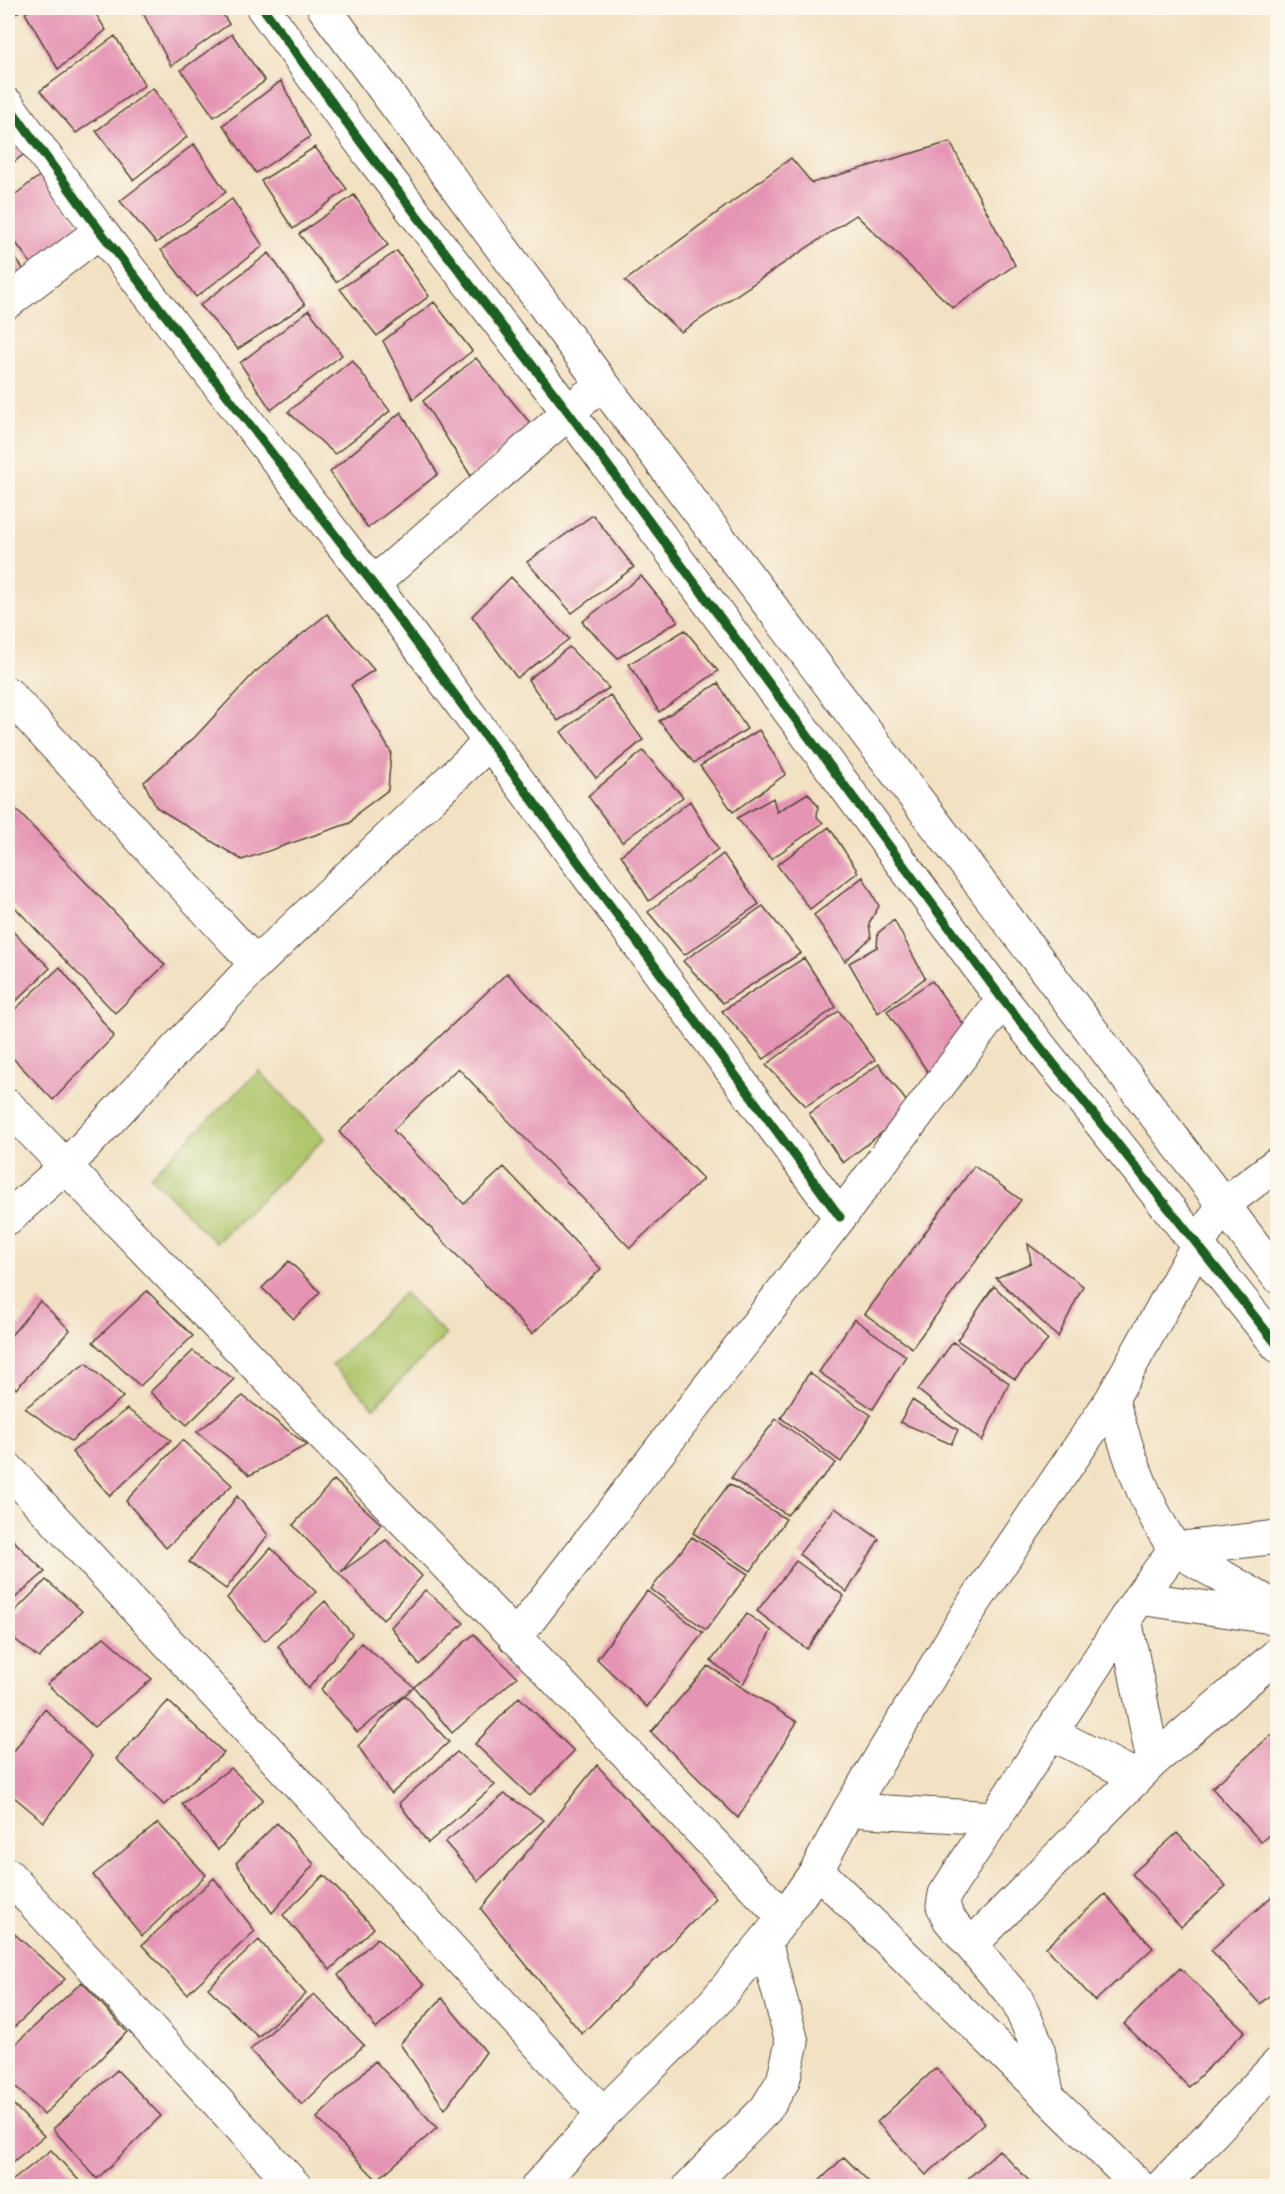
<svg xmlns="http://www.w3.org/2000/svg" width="1285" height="2194" font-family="'IM FELL Double Pica',serif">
<rect width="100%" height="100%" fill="#fbf7ec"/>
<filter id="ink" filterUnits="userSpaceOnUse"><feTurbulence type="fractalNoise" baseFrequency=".0167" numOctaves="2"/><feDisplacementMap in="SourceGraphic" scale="12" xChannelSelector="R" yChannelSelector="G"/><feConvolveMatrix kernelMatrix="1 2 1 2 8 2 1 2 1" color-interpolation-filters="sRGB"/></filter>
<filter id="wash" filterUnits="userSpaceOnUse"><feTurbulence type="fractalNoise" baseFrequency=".008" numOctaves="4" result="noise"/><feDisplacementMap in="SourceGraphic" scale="24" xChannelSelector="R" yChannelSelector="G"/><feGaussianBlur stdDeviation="1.35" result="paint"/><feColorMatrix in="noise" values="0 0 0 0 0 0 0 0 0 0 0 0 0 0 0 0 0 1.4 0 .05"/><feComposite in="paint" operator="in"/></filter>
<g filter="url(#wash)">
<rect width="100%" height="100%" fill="#f2e1c3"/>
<!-- green -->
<path fill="#aec66c" stroke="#747845" stroke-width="1.5" d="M 259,1071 L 325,1138 L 216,1243 L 150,1176 Z
M 404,1293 L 446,1335 L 374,1407 L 332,1365 Z"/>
<g id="blocks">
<!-- building -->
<path fill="#e594b4" d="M 8,8 L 24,8 L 8,19 Z
M 33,8 L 92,8 L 106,30 L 58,69 L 25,13 Z
M 151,8 L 219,8 L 229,24 L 171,66 L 143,13 Z
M 232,34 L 265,81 L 214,117 L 181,70 Z
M 115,36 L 145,85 L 76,133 L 40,91 Z
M 281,81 L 310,137 L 256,173 L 223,125 Z
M 153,88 L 187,137 L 133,180 L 96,131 Z
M 8,128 L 24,154 L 8,167 Z
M 950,142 L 1015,265 L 953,308 L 856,215 L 681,332 L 625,281 L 791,158 L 812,183 Z
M 194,144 L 226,192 L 156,243 L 120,201 Z
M 315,147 L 347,189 L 293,229 L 261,181 Z
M 43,173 L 84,232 L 35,269 L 8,232 L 8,200 Z
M 354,195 L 388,245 L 336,282 L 299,234 Z
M 232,199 L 263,246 L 196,297 L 161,250 Z
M 8,247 L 26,273 L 8,287 Z
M 397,251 L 429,296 L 377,336 L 340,289 Z
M 269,253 L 305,305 L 238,349 L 200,305 Z
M 434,302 L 472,351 L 413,399 L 383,341 Z
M 309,310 L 342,355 L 271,410 L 240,363 Z
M 476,358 L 531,424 L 471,476 L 423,401 Z
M 352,360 L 390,411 L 335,454 L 288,412 Z
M 401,412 L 438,474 L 368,528 L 330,472 Z
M 593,515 L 634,567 L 572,613 L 527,562 Z
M 641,576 L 678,621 L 618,658 L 582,622 Z
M 511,577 L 569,639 L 517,678 L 472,616 Z
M 327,614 L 374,670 L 351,685 L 391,752 L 388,790 L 359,812 L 350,823 L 242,860 L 156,807 L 144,782 L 195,737 L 254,673 Z
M 685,630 L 718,671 L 659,712 L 629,664 Z
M 569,647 L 609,688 L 558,721 L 528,680 Z
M 718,683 L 747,729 L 694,763 L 659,721 Z
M 610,695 L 643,740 L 596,778 L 561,732 Z
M 759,730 L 786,774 L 733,812 L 700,766 Z
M 643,751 L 683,797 L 622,842 L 588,796 Z
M 808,793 L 818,806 L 817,817 L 823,823 L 771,859 L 737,818 L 773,798 L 777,812 Z
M 8,801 L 165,965 L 115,1013 L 8,900 Z
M 690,801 L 718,849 L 649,901 L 621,855 Z
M 829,827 L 858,872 L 810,909 L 777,865 Z
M 723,854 L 759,904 L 684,955 L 648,912 Z
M 863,877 L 879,906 L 869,923 L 871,938 L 845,961 L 814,915 Z
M 763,906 L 801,953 L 723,1003 L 683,961 Z
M 894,920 L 925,978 L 878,1013 L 849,963 L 877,947 L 878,933 Z
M 8,927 L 50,968 L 8,1009 Z
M 804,958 L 836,1007 L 764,1059 L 722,1011 Z
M 60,967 L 114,1036 L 53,1100 L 8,1053 L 8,1016 Z
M 507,973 L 703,1179 L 630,1248 L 458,1068 L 393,1130 L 464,1204 L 504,1167 L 601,1269 L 532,1334 L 339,1132 Z
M 932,981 L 969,1032 L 931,1077 L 887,1011 Z
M 839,1011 L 875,1060 L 806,1106 L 766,1065 Z
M 879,1064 L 912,1109 L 843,1163 L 809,1114 Z
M 974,1166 L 1021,1200 L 912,1348 L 865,1314 Z
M 1028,1244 L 1083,1286 L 1058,1337 L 996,1278 L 1031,1263 Z
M 289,1261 L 320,1292 L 294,1319 L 262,1288 Z
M 994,1286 L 1048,1340 L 1015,1379 L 957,1340 Z
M 147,1291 L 193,1336 L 140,1386 L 93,1342 Z
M 40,1301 L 70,1330 L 16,1389 L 8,1377 L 8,1339 Z
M 854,1319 L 906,1356 L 873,1409 L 819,1372 Z
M 953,1342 L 1009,1383 L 982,1441 L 918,1390 Z
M 193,1351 L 234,1379 L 187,1425 L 150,1392 Z
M 86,1363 L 123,1397 L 71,1441 L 25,1408 Z
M 809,1373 L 871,1415 L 841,1462 L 781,1418 Z
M 243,1396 L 307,1445 L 250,1475 L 197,1432 Z
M 912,1400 L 958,1430 L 951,1444 L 900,1422 Z
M 127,1409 L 171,1440 L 110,1496 L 72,1452 Z
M 776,1419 L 836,1463 L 787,1515 L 731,1478 Z
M 182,1440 L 232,1485 L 166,1548 L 126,1501 Z
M 334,1480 L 381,1524 L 341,1572 L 386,1540 L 422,1576 L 383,1620 L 293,1525 Z
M 729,1484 L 786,1519 L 751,1571 L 693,1533 Z
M 237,1496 L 268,1535 L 226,1589 L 189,1562 Z
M 835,1508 L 879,1539 L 847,1592 L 799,1554 Z
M 8,1535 L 45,1572 L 8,1604 Z
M 692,1537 L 748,1574 L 706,1630 L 651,1589 Z
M 271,1548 L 316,1592 L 265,1641 L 227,1598 Z
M 796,1561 L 844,1596 L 807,1649 L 757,1611 Z
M 46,1580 L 82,1611 L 39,1658 L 8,1634 L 8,1618 Z
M 425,1590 L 464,1623 L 419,1665 L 391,1627 Z
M 647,1591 L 703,1633 L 647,1707 L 597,1659 Z
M 325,1601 L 352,1634 L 308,1689 L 278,1646 Z
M 747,1614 L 771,1631 L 743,1684 L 711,1661 Z
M 474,1634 L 517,1677 L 452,1733 L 414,1687 Z
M 104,1637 L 152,1679 L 94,1727 L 47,1684 Z
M 361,1643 L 414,1687 L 405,1695 L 449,1742 L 391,1794 L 358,1746 L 405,1695 L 357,1732 L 321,1689 Z
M 708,1666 L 797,1722 L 738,1818 L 651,1732 Z
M 8,1687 L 14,1694 L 8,1700 Z
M 519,1697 L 574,1751 L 530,1796 L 475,1744 Z
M 168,1701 L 224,1753 L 164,1805 L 116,1759 Z
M 45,1709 L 92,1756 L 44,1822 L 8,1792 L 8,1759 Z
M 1271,1735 L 1278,1742 L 1278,1827 L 1261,1842 L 1212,1788 Z
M 457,1752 L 495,1785 L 428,1843 L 399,1803 Z
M 597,1765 L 716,1898 L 582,2034 L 481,1909 Z
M 231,1768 L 263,1799 L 218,1850 L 182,1804 Z
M 505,1794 L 544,1820 L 478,1881 L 445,1842 Z
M 158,1823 L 206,1875 L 142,1936 L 93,1875 Z
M 277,1823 L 314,1864 L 272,1913 L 236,1863 Z
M 1177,1833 L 1226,1886 L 1181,1927 L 1132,1874 Z
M 324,1875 L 374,1928 L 330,1970 L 283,1915 Z
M 214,1878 L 255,1931 L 187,1994 L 142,1945 Z
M 1105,1894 L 1153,1948 L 1095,2001 L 1046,1947 Z
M 1271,1897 L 1278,1904 L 1278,1988 L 1260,2004 L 1211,1950 Z
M 8,1928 L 65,1979 L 8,2033 Z
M 377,1938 L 424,1985 L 376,2029 L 338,1975 Z
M 259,1940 L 306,1994 L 258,2037 L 208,1988 Z
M 1180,1968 L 1245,2031 L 1189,2087 L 1124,2024 Z
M 82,1982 L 127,2032 L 44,2115 L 8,2079 L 8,2051 Z
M 314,1994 L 364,2045 L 302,2105 L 250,2050 Z
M 442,1998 L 486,2052 L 445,2109 L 400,2044 Z
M 375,2061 L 437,2128 L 377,2180 L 317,2118 Z
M 936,2068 L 985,2123 L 926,2175 L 877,2122 Z
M 117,2070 L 161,2116 L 97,2179 L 53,2129 Z
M 8,2099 L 44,2136 L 8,2166 Z
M 51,2150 L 84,2186 L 8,2186 L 8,2184 Z
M 999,2150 L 1034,2186 L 960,2186 Z
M 844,2157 L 873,2186 L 814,2186 Z"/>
</g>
</g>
<g filter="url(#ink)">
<use href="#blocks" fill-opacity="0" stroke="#564537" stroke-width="1.5"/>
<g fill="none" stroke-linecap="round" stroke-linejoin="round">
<!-- minor casing -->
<g stroke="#564537" stroke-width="35">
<path id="minor" d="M 263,8 L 371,156 L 569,413 L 1003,1000 L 1278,1346
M 324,8 L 601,382 L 1278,1277
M 8,105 L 100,231 L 373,584 L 840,1217
M 8,302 L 100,231
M 373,584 L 586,397
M 8,694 L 256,964
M 8,1106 L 784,1918
M 8,1218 L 66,1166 L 256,964 L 489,743
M 1112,1399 C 1127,1451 1144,1504 1175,1549 L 1278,1537
M 8,1469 L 603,2114
M 1139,1598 L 1278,1618
M 1125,1619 L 1153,1761
M 515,1638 L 840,1217 L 1003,1000
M 1051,1733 L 1137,1777
M 849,1810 L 996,1818
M 817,1870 L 1139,2186
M 8,1875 L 295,2186
M 971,1945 L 1153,1761 L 1278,1654
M 1048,2097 L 1037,2045 L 1017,2000 L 949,1919 L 943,1906 L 945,1894 L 1139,1598 L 1175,1549 L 1278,1609
M 538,2186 L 603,2114 L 714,2003 L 784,1918 L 817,1870 L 849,1810 L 972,1606 L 1112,1399 L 1197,1246 L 1223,1205 L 1278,1163
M 690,2186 L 766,2109 L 783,2081 L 792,2042 L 765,1941
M 1162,2186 L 1278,2064"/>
</g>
<!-- minor -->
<use href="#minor" stroke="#fff" stroke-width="33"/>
<!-- cycleway casing -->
<g stroke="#fbf7ec" stroke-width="13">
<path id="cycleway" d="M 263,8 L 371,156 L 569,413 L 1003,1000 L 1278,1346
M 8,105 L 100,231 L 373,584 L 840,1217"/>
</g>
<!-- cycleway -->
<use href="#cycleway" stroke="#1b5e20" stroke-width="9"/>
</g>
</g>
<!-- margin -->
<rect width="1285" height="2194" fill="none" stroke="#fbf7ec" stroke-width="30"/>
</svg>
